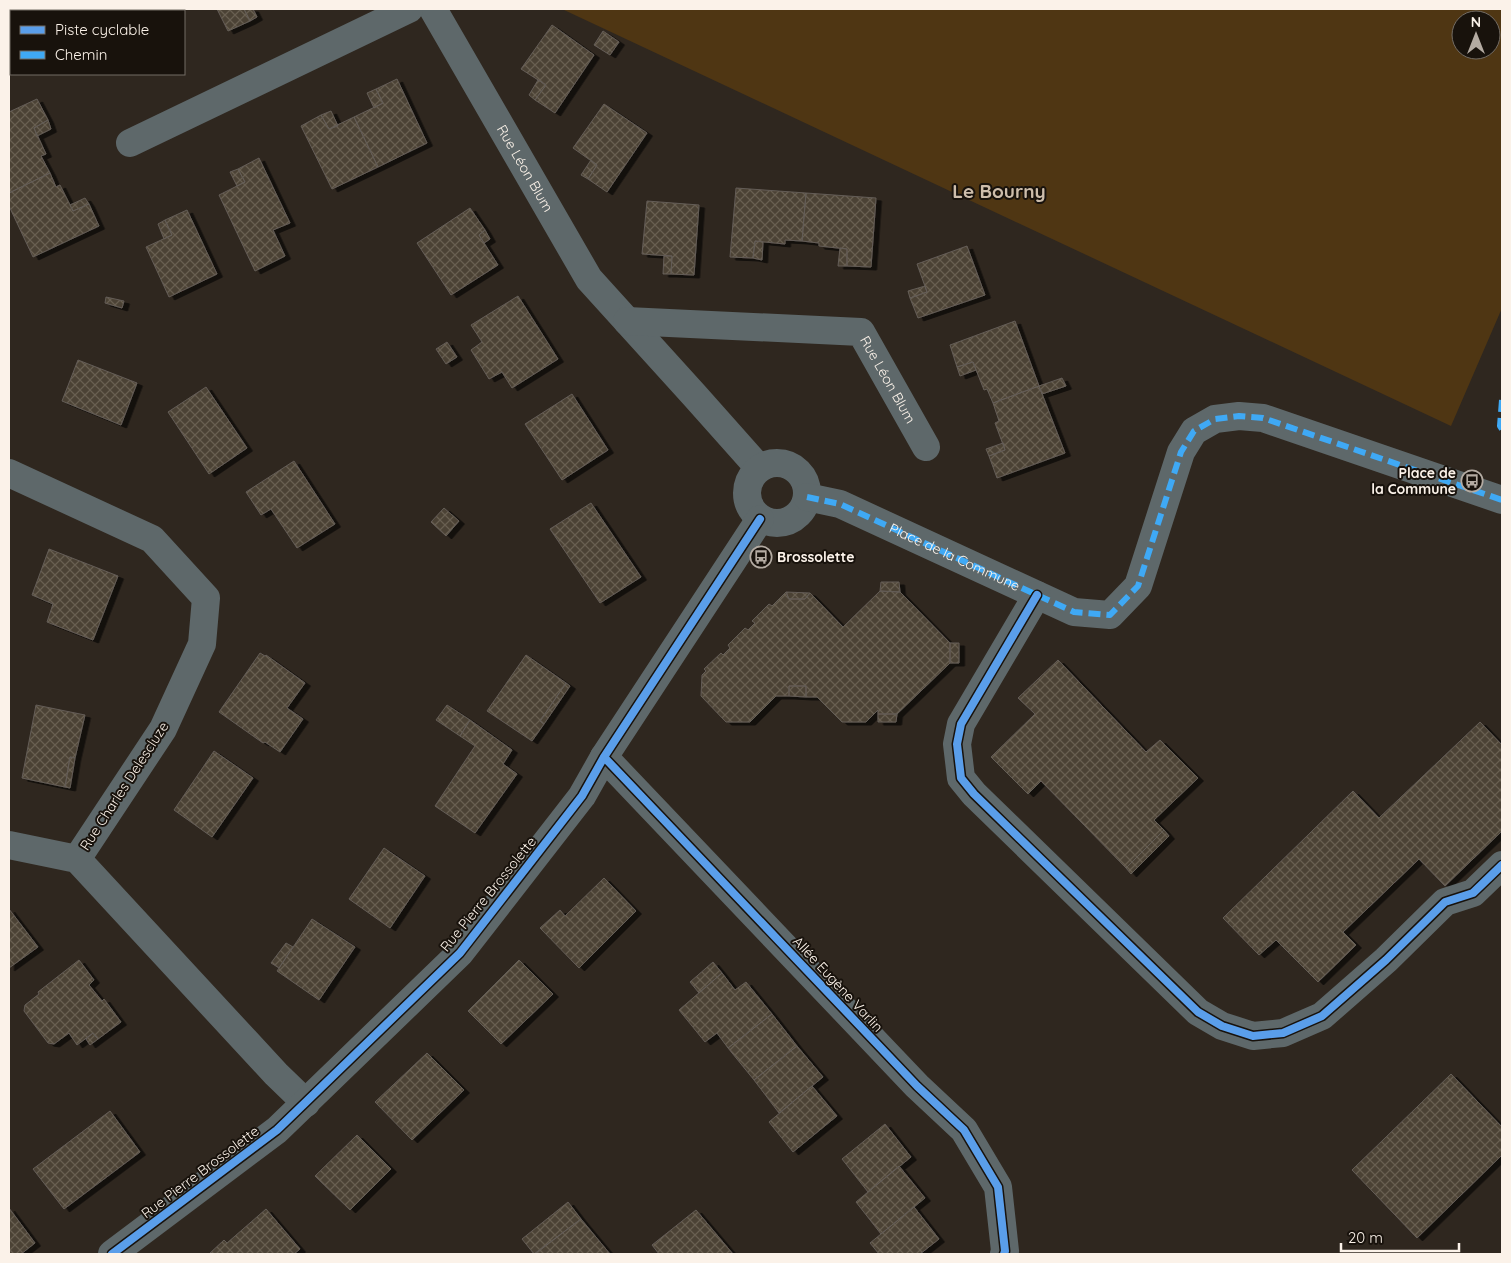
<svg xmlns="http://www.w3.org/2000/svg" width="1511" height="1263" font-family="Quicksand,sans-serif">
<defs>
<pattern id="building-cross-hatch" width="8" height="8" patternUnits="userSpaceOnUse" patternTransform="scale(1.25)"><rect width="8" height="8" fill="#4c4234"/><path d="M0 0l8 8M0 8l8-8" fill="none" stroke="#675e51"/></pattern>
<filter id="shadow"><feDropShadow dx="5.5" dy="3" stdDeviation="0" flood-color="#0009"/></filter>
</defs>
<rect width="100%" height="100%" fill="#2f271f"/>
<!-- green -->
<path fill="#4f3613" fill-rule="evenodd" d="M 562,9 L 1502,9 L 1502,308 L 1451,426 ZM 1461,20 L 1491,20 L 1491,50 L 1461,50 Z"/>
<!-- building -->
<path fill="url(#building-cross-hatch)" stroke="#645d57" filter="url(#shadow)" d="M 23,9 L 99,9 L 101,11 L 24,11 Z
M 99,9 L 130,9 L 124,11 L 119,10 L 101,11 Z
M 141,9 L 151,9 L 152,11 L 142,11 Z
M 151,9 L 171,9 L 166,11 L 152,11 Z
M 217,9 L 244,9 L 250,21 L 228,31 Z
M 244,9 L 253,9 L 257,17 L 250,21 Z
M 552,25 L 594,55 L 555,113 L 535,100 L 546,85 L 521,69 Z
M 603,31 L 619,42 L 610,55 L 594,45 Z
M 397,79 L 427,143 L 378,167 L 354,117 L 383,103 L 376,89 Z
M 538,80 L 546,85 L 535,100 L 529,95 Z
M 376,89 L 383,103 L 374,108 L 367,93 Z
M 37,99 L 48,120 L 34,128 L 46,154 L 41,156 L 50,173 L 9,193 L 9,112 Z
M 604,104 L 647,133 L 607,192 L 588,179 L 597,165 L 573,148 Z
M 331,111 L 338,126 L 329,129 L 321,115 Z
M 321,115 L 329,129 L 354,117 L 378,167 L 332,189 L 301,126 Z
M 48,120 L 51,129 L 37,136 L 34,128 Z
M 259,158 L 290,223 L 273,230 L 285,256 L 255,271 L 219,195 L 245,182 L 238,169 Z
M 591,160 L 597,165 L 588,179 L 581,175 Z
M 238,169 L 245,182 L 237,186 L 230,172 Z
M 50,173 L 56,187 L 60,185 L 73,211 L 89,204 L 99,226 L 33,257 L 9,206 L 9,193 Z
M 736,188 L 806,193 L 802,241 L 785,240 L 785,244 L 755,241 L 753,258 L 730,257 Z
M 806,193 L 876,198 L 871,267 L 847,266 L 847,249 L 819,246 L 819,243 L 802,241 Z
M 85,198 L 89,204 L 73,211 L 70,205 Z
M 647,201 L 699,205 L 694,275 L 671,274 L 672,256 L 642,254 Z
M 470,208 L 485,230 L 479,235 L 498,265 L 451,295 L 417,243 Z
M 187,210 L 217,274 L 169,297 L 146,247 L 172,235 L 165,220 Z
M 165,220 L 172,235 L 164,239 L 158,224 Z
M 485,230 L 490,239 L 484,243 L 479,235 Z
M 755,241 L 763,242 L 762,260 L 753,258 Z
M 967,246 L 985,295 L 918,318 L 910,298 L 927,292 L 917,264 Z
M 840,248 L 847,249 L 847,266 L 838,266 Z
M 664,256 L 672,256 L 671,274 L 663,274 Z
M 925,286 L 927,292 L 910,298 L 908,291 Z
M 518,296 L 558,359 L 512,388 L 502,372 L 489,379 L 471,350 L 482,342 L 471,325 Z
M 106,297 L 124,301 L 122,308 L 105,303 Z
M 1015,321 L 1039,386 L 993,403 L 987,389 L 984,390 L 973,362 L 957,367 L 950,345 Z
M 447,342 L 457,357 L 446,364 L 436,349 Z
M 78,360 L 137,383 L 121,425 L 62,401 Z
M 973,362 L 976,370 L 960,376 L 957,367 Z
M 1062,378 L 1066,386 L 1042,394 L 1039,386 Z
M 1039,386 L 1065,453 L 997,478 L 989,456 L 1005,450 L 995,423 L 999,421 L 993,403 Z
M 206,387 L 247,448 L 209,474 L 168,412 Z
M 572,394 L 608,450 L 562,480 L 525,424 Z
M 1003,443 L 1005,450 L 989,456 L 986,449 Z
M 294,461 L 335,524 L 297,548 L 271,509 L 261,515 L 246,492 Z
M 591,503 L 641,577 L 600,603 L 550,529 Z
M 444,508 L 459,521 L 446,536 L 431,522 Z
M 49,549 L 118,576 L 93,640 L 47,622 L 53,604 L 32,595 Z
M 881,582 L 899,582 L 900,592 L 880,591 Z
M 880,591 L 900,592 L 950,643 L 950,663 L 897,714 L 878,714 L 878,710 L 866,722 L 842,722 L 817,697 L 806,697 L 806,686 L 789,686 L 789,696 L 776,696 L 750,722 L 726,722 L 701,696 L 702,675 L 706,671 L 704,669 L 721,653 L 723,655 L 730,648 L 728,645 L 745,628 L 748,630 L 755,623 L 752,621 L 769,604 L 772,606 L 786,592 L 789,599 L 805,599 L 810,593 L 843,627 Z
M 786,592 L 810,593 L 805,599 L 789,599 Z
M 950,643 L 959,643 L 959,663 L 950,663 Z
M 260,653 L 265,656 L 266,655 L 305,683 L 287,708 L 303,719 L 280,752 L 265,742 L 263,743 L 219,712 Z
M 526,655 L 566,683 L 540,721 L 544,724 L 532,741 L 487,711 Z
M 1058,660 L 1146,752 L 1160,740 L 1198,778 L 1154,820 L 1164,830 L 1126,868 L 1041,781 L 1028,794 L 991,757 L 1035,714 L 1018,698 Z
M 566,683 L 570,686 L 544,724 L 540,721 Z
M 789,686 L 806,686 L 806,697 L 789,696 Z
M 36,705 L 85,715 L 75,758 L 70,757 L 65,787 L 22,778 Z
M 447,705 L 470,720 L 460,736 L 436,720 Z
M 878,714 L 897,714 L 896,722 L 878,722 Z
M 470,720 L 512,750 L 503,764 L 517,774 L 475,833 L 435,806 L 475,746 L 460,736 Z
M 1480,722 L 1502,745 L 1502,831 L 1445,886 L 1419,859 L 1343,932 L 1356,945 L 1318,982 L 1276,940 L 1259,955 L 1223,918 L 1353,791 L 1379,818 Z
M 214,751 L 253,778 L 212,837 L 174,810 Z
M 70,757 L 75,758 L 70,788 L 65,787 Z
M 1164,830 L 1169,836 L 1131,874 L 1126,868 Z
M 384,848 L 425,876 L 390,928 L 349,899 Z
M 604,878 L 636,911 L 579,968 L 540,928 L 560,910 L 565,916 Z
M 9,909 L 38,947 L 9,968 Z
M 312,919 L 355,947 L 319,1000 L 277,971 Z
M 286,943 L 293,947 L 279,968 L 271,963 Z
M 79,960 L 94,980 L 89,985 L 102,1001 L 104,999 L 121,1022 L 98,1039 L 93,1033 L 77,1045 L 69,1033 L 54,1044 L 48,1043 L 24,1011 L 25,1005 L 39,994 L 38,992 Z
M 519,960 L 553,994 L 501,1044 L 468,1011 Z
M 713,962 L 722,973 L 699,993 L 690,982 Z
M 722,973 L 735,990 L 746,982 L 772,1014 L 728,1048 L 717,1033 L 705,1042 L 679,1010 Z
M 772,1014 L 797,1046 L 754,1080 L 728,1048 Z
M 93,1033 L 98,1039 L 90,1045 L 86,1039 Z
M 797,1046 L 823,1077 L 779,1113 L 754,1080 Z
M 427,1053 L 464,1090 L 412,1140 L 375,1102 Z
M 1451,1074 L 1502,1127 L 1502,1155 L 1417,1238 L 1352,1170 Z
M 812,1086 L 837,1116 L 793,1152 L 769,1122 Z
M 110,1111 L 140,1152 L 64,1209 L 33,1169 Z
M 885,1124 L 911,1157 L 868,1192 L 842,1159 Z
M 357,1135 L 391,1169 L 350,1210 L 315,1176 Z
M 899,1166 L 925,1198 L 881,1234 L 856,1202 Z
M 568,1202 L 581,1219 L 534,1254 L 522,1239 Z
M 914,1207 L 939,1239 L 920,1254 L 879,1254 L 870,1243 Z
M 9,1208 L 35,1243 L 21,1254 L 9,1254 Z
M 266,1209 L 300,1249 L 294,1254 L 209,1254 L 224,1240 L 227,1243 Z
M 696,1210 L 733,1254 L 659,1254 L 652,1245 Z
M 581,1219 L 610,1254 L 535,1254 Z"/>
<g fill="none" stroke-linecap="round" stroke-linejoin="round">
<!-- minor -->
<g stroke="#5e686a" stroke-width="28">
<path id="s1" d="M 433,9 L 589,279 L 695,396 L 759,468"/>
<path d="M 130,143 L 409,9"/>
<path id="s2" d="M 627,321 L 861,332 L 926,447"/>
<circle cx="777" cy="493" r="30"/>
<path d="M 9,473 L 152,539 L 206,598 L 202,644 L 163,729 L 77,859"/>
<path id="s3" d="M 807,497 L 840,504 L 1074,612 L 1110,615 L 1138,586 L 1181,452 L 1194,431 L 1215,419 L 1239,416 L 1263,418 L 1502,500"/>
<path d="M 1037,595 L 961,724 L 957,744 L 961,778 L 974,794 L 1198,1012 L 1222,1026 L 1253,1036 L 1283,1033 L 1322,1016 L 1386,960 L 1445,902 L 1473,893 L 1502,865"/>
<path d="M 604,757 L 917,1086 L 964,1130 L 998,1187 L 1005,1251 L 1004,1254"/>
<path d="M 9,845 L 77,859 L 276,1074 L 306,1103"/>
<path d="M 112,1254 L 277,1130 L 460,953 L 582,796 L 604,757 L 760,519"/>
</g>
<!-- quiet -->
<path stroke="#3fa9f5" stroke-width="6" stroke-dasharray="12 6" stroke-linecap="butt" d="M 1502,400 L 1500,426 L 1502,429
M 807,497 L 840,504 L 1074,612 L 1110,615 L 1138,586 L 1181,452 L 1194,431 L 1215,419 L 1239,416 L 1263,418 L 1502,500"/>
<!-- cycleway casing -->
<g stroke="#18120c" stroke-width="11">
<path id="cycleway" d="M 1037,595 L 961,724 L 957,744 L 961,778 L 974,794 L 1198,1012 L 1222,1026 L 1253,1036 L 1283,1033 L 1322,1016 L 1386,960 L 1445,902 L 1473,893 L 1502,865
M 604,757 L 917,1086 L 964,1130 L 998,1187 L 1005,1251 L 1004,1254
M 112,1254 L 277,1130 L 460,953 L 582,796 L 604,757 L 760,519"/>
</g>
<!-- cycleway -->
<use href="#cycleway" stroke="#5a9eea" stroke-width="8"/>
</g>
<!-- icons -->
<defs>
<g id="bus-ring" transform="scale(1.125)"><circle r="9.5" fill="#18120c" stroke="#b4aba2" stroke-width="1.5"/><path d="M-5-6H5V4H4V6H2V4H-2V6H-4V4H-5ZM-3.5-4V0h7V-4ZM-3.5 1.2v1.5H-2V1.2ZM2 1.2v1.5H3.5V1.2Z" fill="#b4aba2"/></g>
</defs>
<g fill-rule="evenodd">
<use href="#bus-ring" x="1472" y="481"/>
<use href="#bus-ring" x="761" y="557"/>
</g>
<g text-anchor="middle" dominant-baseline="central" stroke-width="4" stroke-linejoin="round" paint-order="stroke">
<!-- street labels -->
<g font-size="14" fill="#fbf2e9" stroke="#18120c">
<text stroke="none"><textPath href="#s1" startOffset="184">Rue Léon Blum</textPath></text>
<text stroke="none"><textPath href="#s2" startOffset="289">Rue Léon Blum</textPath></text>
<text stroke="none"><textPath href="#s3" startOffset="160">Place de la Commune</textPath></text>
<text transform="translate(124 786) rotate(-57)">Rue Charles Delescluze</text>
<text transform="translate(488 894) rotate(-51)">Rue Pierre Brossolette</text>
<text transform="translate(838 984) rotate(47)">Allée Eugène Varlin</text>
<text transform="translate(200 1172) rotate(-37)">Rue Pierre Brossolette</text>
</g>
<!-- poi labels -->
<g font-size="14" font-weight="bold" fill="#fbf2e9" stroke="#18120c" text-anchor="end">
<text x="1456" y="473">Place de<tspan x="1456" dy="16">la Commune</tspan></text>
<text x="777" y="557" text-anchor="start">Brossolette</text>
</g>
<!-- district labels -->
<g font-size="19" font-weight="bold" fill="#cdbdab" stroke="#18120c">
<text x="999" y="191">Le Bourny</text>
</g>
</g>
<!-- border -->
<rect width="1511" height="1263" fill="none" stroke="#fbf2e9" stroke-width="20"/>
<!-- legend -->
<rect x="10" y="10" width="175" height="65" fill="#18120c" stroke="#736c64"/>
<rect x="20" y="26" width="25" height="8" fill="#5a9eea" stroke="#736c64"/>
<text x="55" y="35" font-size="15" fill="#fbf2e9">Piste cyclable</text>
<rect x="20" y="51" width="25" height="8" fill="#3fa9f5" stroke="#736c64"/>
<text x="55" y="60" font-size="15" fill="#fbf2e9">Chemin</text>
<!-- north arrow -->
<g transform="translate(1476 35)"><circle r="24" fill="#18120c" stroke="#736c64"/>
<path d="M0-4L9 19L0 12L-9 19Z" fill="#b4aba2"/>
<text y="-8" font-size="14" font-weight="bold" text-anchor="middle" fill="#fbf2e9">N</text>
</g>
<!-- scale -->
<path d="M1341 1243v8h118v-8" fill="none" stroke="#fbf2e9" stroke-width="2.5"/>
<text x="1348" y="1243" font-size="15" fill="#fbf2e9" stroke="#18120c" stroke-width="4" paint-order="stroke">20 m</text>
</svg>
